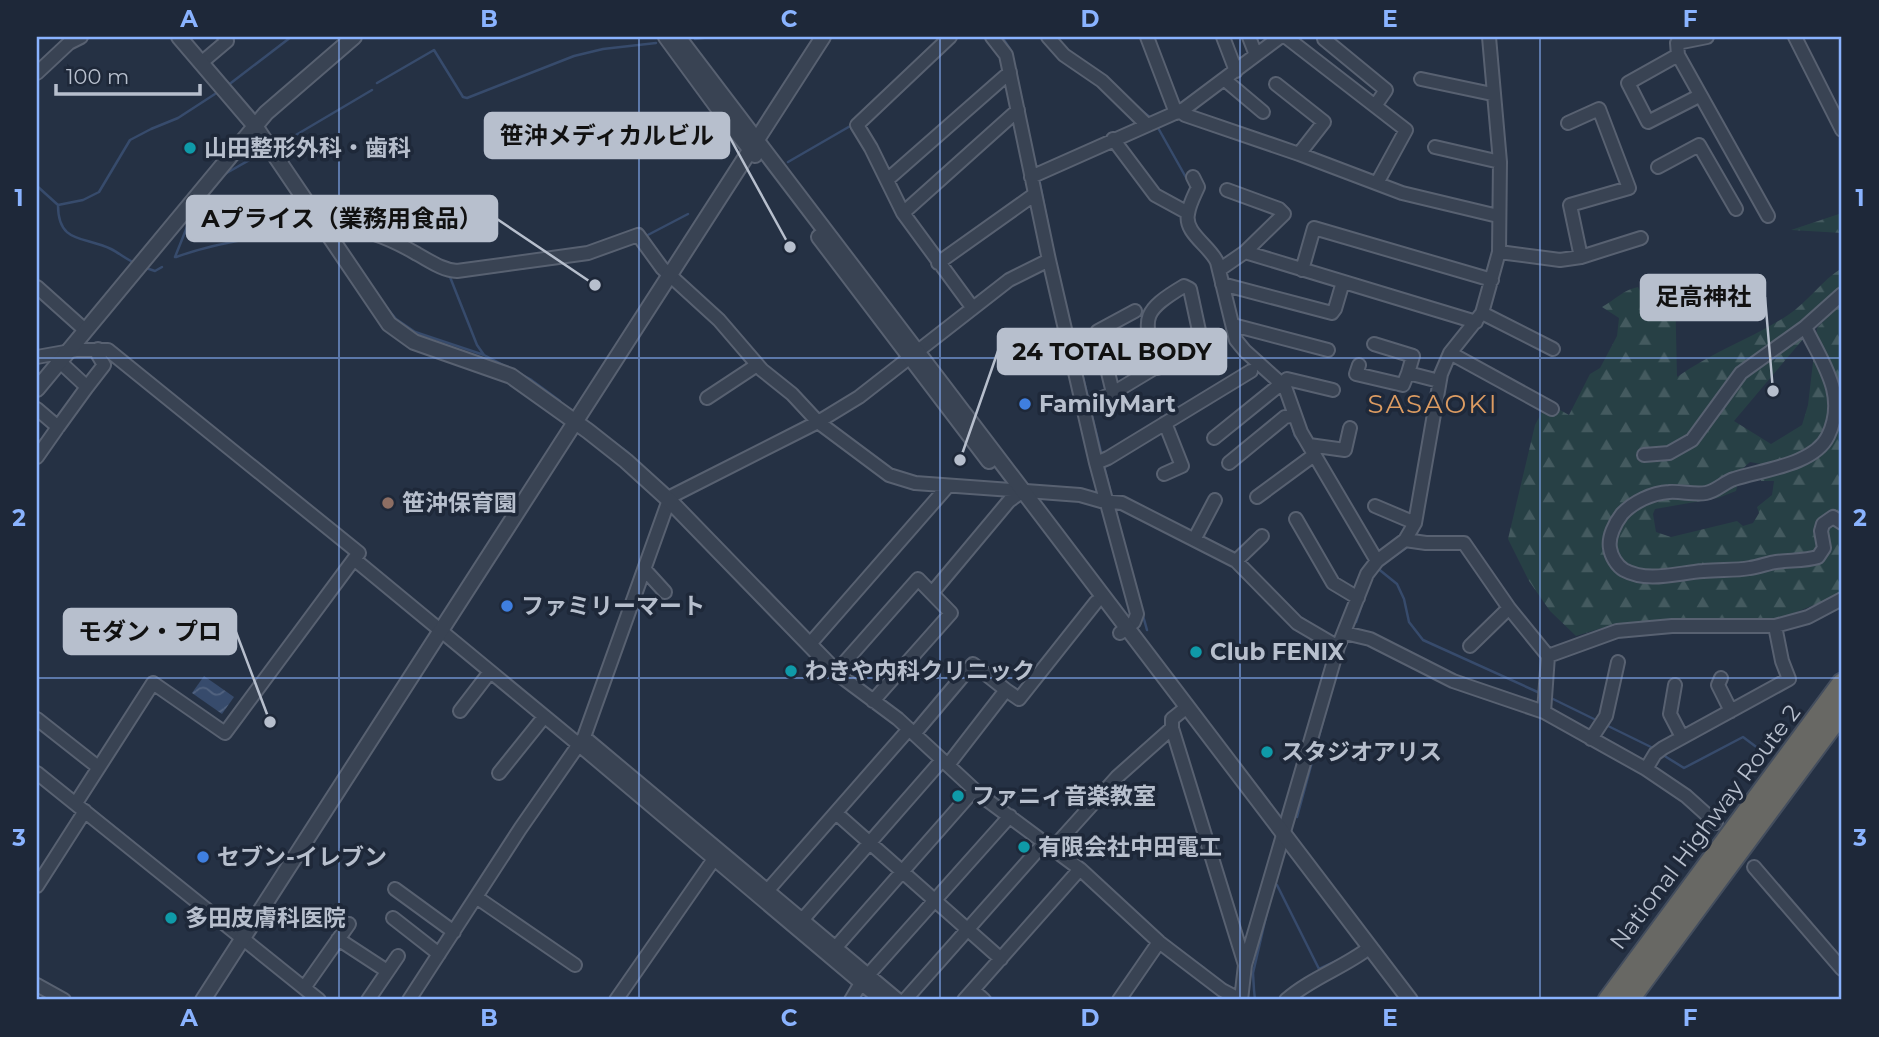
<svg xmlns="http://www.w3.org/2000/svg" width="1879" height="1037" font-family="Montserrat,'Noto Sans JP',sans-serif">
<defs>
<pattern id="forest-firs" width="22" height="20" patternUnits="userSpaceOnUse" patternTransform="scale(1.75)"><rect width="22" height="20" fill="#274045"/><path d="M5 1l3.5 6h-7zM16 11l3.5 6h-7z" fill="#445a5f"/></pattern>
<pattern id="water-waves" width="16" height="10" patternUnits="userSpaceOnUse" patternTransform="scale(1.75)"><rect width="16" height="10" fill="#374b6c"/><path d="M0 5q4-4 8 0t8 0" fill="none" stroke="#526380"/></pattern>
</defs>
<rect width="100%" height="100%" fill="#253144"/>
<!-- forest -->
<path fill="url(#forest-firs)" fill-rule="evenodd" d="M 1842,209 L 1842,233 L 1791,230 L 1839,214 Z
M 1842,268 L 1842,293 L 1734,421 L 1771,444 L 1802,425 L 1808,405 L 1817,328 L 1842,302 L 1842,594 L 1771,622 L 1677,623 L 1602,628 L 1576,636 L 1550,611 L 1529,581 L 1508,539 L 1535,425 L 1542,412 L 1553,406 L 1569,415 L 1590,374 L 1600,368 L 1617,336 L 1619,318 L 1602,307 C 1616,299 1623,290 1638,287 L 1643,297 L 1650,300 L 1664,291 L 1675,288 L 1677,377 C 1712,352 1753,338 1788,315 C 1808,302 1822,280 1842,268 ZM 1750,462 L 1761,464 L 1761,481 L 1774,481 L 1772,495 L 1757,507 L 1759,513 L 1753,523 L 1743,526 L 1737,521 L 1671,537 L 1656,532 L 1653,514 L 1655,509 L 1718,498 L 1736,491 L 1741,470 Z"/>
<!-- water -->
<path fill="url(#water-waves)" d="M 204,676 L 234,697 L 222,714 L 192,693 Z"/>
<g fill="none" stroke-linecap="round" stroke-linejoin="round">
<!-- stream -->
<path stroke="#374b6c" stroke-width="2.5" d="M 1002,37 L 1010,49 L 1022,101
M 695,39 L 711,37
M 377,83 L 434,50 L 463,97 L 467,98 L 574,56 L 603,49 L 656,43
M 227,86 L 291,37
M 1137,107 L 1151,118
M 1157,126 L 1188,181
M 279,145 L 372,90
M 788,162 L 852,125
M 223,175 L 260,154
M 1039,179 L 1050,235
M 37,186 L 58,205 C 58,244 84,236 111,249 C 119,253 126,259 135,263
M 58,205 L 83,200 L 99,192 L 130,140 L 151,129 L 178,118 L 218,92
M 644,237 L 688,214
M 599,255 L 612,251
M 175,257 L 193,212
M 176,257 C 218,242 265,235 310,232
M 146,268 L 155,271 L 162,267
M 495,272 L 575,261
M 446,275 L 450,277 L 477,345 L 484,355 L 530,379 L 560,401
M 386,307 L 396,319 L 415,332 L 484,355
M 1488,313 L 1502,262
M 1075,344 L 1089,402
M 1090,408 L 1102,456
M 1290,419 L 1295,436 L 1302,445
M 604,435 L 626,451 L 663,485
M 37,445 L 48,431
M 1104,466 L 1110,490
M 719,541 L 750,574
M 1393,557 L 1409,546
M 1376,567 L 1397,584 L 1404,599 L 1409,622 L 1423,640 L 1542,694
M 1371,579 L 1384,562
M 1142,612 L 1147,630
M 1356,622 L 1364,598
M 1551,698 L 1598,721
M 1604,724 L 1655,749
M 1663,755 L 1684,768 L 1743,737 L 1759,749
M 82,801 L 197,894
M 1297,817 L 1334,681
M 1060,846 L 1071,855
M 1277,885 L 1319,969 L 1345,957
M 752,899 L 798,938
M 1187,956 L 1204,968
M 1254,990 L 1253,973 L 1268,908
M 1254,990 L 1255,1000"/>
<!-- minor casing -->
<g stroke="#586171" stroke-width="16">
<path id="minor" d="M 950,37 L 857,125 L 871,148 L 903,213 L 972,307
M 992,37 L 1006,55 L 1049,260 L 1096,463 L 1137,614 L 1134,622 L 1120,633
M 1048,37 L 1064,55 L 1102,81 L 1147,125
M 1147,37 L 1176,113
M 1223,37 L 1236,71
M 1249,37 L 1256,55
M 1286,37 L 1406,130 L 1377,183
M 1707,37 L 1677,43 L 1678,55 L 1768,216
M 1795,37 L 1842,130
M 1324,39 L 1386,90 L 1375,106
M 1678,55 L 1628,83 L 1648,122 L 1699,96
M 201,63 L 227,41 L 224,37
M 37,73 L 69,43 L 81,37
M 1421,79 L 1492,94
M 1225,80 L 1263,112
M 1276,84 L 1324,122 L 1299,154
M 1180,111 L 1185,115 L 1299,154 L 1402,193 L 1498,216
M 1568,123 L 1599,109 L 1629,188 L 1570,205 L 1581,257
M 1113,139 L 1155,195 L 1188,213
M 1435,147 L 1500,162
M 1658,167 L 1699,145 L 1736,209
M 1031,177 L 1184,109 L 1280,37
M 1193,177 L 1198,187 C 1194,196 1189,205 1188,214 C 1184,233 1210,246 1217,262 L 1236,340 L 1245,351 L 1285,387 L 1301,432 L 1377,561
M 887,180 L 1010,72
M 1227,190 L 1279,209 L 1284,214 L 1245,252
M 903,213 L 1018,110
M 325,229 C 357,223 390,238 417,254 C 430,261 442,270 457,271 L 588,253 L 638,235 L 662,268 L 719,320 L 762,370 L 792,394 L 818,422 L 889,475 L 915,483 L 1080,495 L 1101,501 L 1122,503 L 1236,561 L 1297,623 L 1338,647
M 1499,252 L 1560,260 L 1581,257 L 1641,238
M 938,263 L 1035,194
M 1219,270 L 1245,252 L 1476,322
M 1302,270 L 1314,228 L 1492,280
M 1222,284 L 1332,313 L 1335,309 L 1343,282
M 37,287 L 85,330
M 1482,313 L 1553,349
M 1233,325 L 1328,350
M 1805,327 C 1822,363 1848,395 1828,436 C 1814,465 1761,470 1734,479 C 1724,482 1717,491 1706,493 C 1694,495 1681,491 1669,492 C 1652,493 1633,502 1622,514 C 1615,523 1608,537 1610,548 C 1611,556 1617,566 1624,570 C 1648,583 1677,573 1703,571 C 1719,569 1734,571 1750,568 C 1759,567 1768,563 1776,562 C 1791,560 1805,561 1818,557 L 1824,548 L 1821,531 L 1823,524 L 1833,517 L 1842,523
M 1374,344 L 1413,356 L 1408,373 L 1439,381
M 1450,353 L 1552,409
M 37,357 L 76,350 L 108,350 L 359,553 L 354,559
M 1359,365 L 1356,374 L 1403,385 L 1408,373
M 87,387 L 104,365 L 98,355 L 98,349
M 1113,393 L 1098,331 L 1135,311
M 707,398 L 757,365
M 1084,407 L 1113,393 L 1201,340 L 1190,289 L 1184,286 C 1137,314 1145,319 1157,368
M 37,409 L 58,427 L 37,457
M 58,427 L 87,387 L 59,361
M 1214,438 L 1287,379 L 1333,390
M 1309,445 L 1345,450 L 1350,428
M 1644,455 L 1669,453 L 1692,440 L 1741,373 L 1805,327 L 1842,294
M 1096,463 L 1108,458 L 1251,371
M 1229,463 L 1285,417 L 1295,415
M 1164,474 L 1182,466 L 1165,423
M 1257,497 L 1314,455
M 1375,506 L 1415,523
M 1296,519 L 1333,583 L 1358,598
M 1195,538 L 1215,500
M 1405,540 L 1426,543 L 1464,543 L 1509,608 L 1548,656 L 1544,712
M 1236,561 L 1262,536
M 645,570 L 665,592
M 932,593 L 1009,501 L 1023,491
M 1345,633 L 1370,639 L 1453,681 L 1544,712 L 1646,769 L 1686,796 L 1716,823
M 809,645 L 948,486
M 1470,646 L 1509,608
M 1548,656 L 1617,631 L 1672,626 L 1775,626 L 1808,617 L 1842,599
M 836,672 L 918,579 L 951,613 L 873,701
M 839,675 L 898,719 L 979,794 L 1080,869 L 1159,942 L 1222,990 L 1241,1000 L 1245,965 L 1338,647 L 1367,574 L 1377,561 L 1405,540 L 1415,523 L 1441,374 L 1450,353 L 1482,313 L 1499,252 L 1500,162 L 1489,37
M 1721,678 L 1718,685 L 1731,711
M 1675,685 L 1670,714 L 1682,737
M 1006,690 L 1019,699 L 1096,602
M 1187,707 L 1172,719 L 1172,728 L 1245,965
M 460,711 L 490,672
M 37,719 L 98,767
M 914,734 L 973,664 L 1006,690 L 948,765
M 584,737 L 898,1000
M 1591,739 L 1606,716 L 1618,662
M 1646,769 L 1655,754 L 1663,748 L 1789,679 L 1782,661 L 1775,626
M 37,773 L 319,1000
M 499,773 L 544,717
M 76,803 L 153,683 L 225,733 L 354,559 L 578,744 L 881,1000
M 836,813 L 1001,959
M 1053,848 L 1117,777 L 1172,728
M 1754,867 L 1842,969
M 37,886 L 85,811
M 395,889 L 454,932
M 768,890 L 909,729
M 476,897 L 575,965
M 393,918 L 439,954
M 803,919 L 942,760
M 338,939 L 387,971
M 836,947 L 974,790
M 37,985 L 64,1000
M 304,988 L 349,924
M 973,990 L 984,1000
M 368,1000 L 398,956
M 409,1000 L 520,829 L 584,737 L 670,497 L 818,422 L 859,397 L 1009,280 L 1049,260
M 616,1000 L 714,859
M 851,1000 L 861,983 L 1010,816
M 905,1000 L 1045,842
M 964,1000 L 1080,869
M 1119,1000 L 1159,942
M 1286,1000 C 1311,978 1343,968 1369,948"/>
</g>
<!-- tertiary casing -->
<g stroke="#586171" stroke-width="18">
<path id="tertiary" d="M 179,37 L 255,126 L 389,324 L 414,342 L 511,376 L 588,431 L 626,461 L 669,500 L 839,675
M 666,37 L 729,123 L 755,155
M 678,37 L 1410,1000
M 819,237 L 989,461
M 37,389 L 266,113 L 354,37
M 203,1000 L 823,37"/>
</g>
<!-- trunk casing -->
<g stroke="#444e5e" stroke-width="23">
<path id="trunk" d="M 1608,1000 L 1842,683
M 1629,1000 L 1842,712"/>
</g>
<!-- minor -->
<use href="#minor" stroke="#394353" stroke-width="12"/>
<!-- tertiary -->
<use href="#tertiary" stroke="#394353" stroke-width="14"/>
<!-- trunk -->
<use href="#trunk" stroke="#686864" stroke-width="19"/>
</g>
<!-- grid -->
<path fill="none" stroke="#8ab3ff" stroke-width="2" stroke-opacity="0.55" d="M 339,37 L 339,1000M 639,37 L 639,1000M 940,37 L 940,1000M 1240,37 L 1240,1000M 1540,37 L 1540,1000M 37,358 L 1842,358M 37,678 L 1842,678"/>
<!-- markers -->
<g fill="#0f9aa8" stroke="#1e2839" stroke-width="2.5">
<circle cx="190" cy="148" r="7"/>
<circle cx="1196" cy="652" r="7"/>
<circle cx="791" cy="671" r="7"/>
<circle cx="1267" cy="752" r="7"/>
<circle cx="958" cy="796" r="7"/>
<circle cx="1024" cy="847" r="7"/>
<circle cx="171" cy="918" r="7"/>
</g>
<g fill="#3f7fe0" stroke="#1e2839" stroke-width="2.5">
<circle cx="1025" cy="404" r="7"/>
<circle cx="507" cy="606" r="7"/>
<circle cx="203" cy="857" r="7"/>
</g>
<circle fill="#8d6e63" stroke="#1e2839" stroke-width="2.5" cx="388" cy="503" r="7"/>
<g text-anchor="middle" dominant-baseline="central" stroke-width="7" stroke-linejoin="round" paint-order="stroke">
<!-- poi labels -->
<g font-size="23" font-weight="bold" fill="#b7bfcd" stroke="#1e2839" text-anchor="start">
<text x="204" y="148">山田整形外科・歯科</text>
<text x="1039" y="404">FamilyMart</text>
<text x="402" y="503">笹沖保育園</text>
<text x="521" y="606">ファミリーマート</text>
<text x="1210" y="652">Club FENIX</text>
<text x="805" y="671">わきや内科クリニック</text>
<text x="1281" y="752">スタジオアリス</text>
<text x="972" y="796">ファニィ音楽教室</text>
<text x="1038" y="847">有限会社中田電工</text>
<text x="217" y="857">セブン-イレブン</text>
<text x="185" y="918">多田皮膚科医院</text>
</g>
<!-- street labels -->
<g font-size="23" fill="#b7bfcd" stroke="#1e2839">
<text transform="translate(1705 827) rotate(-53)">National Highway Route 2</text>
</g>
<!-- quarter labels -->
<g font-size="26" letter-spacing="2" fill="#dd9c62" stroke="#1e2839">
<text x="1433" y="404">SASAOKI</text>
</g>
</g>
<!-- callouts -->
<path fill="none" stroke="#b7bfcd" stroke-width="2.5" d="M790 247L729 136M595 285L497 219M1773 391L1765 297M960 460L998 351M270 722L236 632"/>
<g fill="#b7bfcd" stroke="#1e2839" stroke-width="2.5">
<circle cx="790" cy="247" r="7"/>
<circle cx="595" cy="285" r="7"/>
<circle cx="1773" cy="391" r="7"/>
<circle cx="960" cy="460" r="7"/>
<circle cx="270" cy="722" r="7"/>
</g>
<g fill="#b7bfcd" stroke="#b7bfcd" stroke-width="2.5">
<rect x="485" y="113" width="244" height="45" rx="7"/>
<rect x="187" y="196" width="310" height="45" rx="7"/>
<rect x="1641" y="275" width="124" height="45" rx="7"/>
<rect x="998" y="329" width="228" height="45" rx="7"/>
<rect x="64" y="609" width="172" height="45" rx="7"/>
</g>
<g font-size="24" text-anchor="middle" font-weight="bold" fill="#111">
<text x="607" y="144">笹沖メディカルビル</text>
<text x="342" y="227">Aプライス（業務用食品）</text>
<text x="1703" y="305">足高神社</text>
<text x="1112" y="360">24 TOTAL BODY</text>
<text x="150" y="640">モダン・プロ</text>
</g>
<!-- border -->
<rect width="1879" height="1037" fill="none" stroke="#1e2839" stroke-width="77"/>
<!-- scale -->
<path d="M56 84v10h144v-10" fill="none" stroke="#b7bfcd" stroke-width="3.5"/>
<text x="66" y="84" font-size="21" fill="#b7bfcd" stroke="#1e2839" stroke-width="5" paint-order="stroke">100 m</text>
<rect x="38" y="38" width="1802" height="960" fill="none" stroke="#8ab3ff" stroke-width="2.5"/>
<g font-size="23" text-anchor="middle" font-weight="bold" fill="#8ab3ff">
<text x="189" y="27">A</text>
<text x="489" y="27">B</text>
<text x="789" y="27">C</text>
<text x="1090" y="27">D</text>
<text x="1390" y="27">E</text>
<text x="1690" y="27">F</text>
<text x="19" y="206">1</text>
<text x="1860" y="206">1</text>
<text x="19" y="526">2</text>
<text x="1860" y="526">2</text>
<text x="19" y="846">3</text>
<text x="1860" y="846">3</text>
<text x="189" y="1026">A</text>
<text x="489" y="1026">B</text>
<text x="789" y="1026">C</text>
<text x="1090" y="1026">D</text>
<text x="1390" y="1026">E</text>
<text x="1690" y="1026">F</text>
</g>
</svg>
